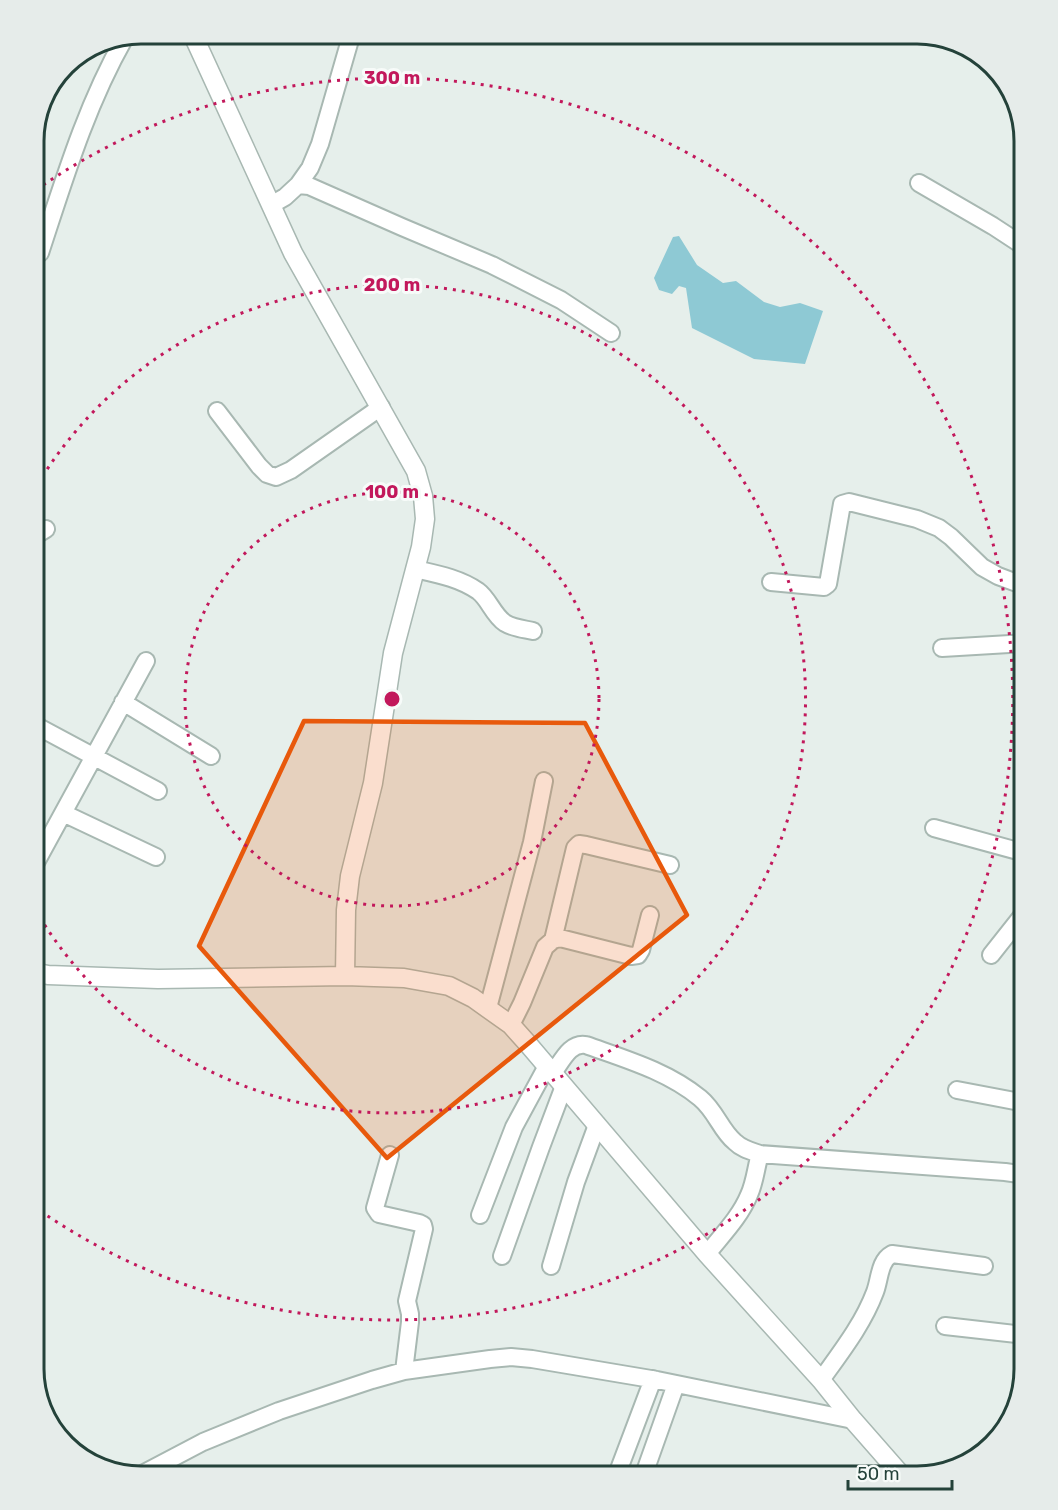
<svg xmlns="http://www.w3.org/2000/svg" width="1058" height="1510" font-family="Rubik,sans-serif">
<rect width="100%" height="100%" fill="#e6efeb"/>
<!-- water -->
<path fill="#8ec9d4" d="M 679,236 L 697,265 L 723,283 L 736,281 L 764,302 L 780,307 L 800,303 L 823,311 L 805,364 L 754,359 L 692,328 L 686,288 L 679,286 L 672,294 L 659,290 L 654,278 L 673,237 Z"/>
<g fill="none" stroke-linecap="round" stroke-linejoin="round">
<!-- minor casing -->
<g stroke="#a8b8b2" stroke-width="20">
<path id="minor" d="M 919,183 L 993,226 L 1025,247
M 298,185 L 309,186 L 402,227 L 492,265 L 561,300 L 611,333
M 271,205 L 285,197 L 298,185 L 310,168 L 320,144 L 352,33
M 40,253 C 64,180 86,106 124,39
M 217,411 L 259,466 L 267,474 L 276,477 L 291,470 L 381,407
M 33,537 L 46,529
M 415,569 C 437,574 459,578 478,591 C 489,599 493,615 505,623 C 513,628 524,629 533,631
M 771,582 L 824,587 L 828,584 L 842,504 L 849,502 L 917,519 L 939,528 L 951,537 L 982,567 L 998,576 L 1025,586
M 942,648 L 1025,643
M 123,702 L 211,756
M 33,724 L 158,791
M 63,813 L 156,857
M 934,828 L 1025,853
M 33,868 L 146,661
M 553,940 L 575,848 L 579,844 L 586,845 L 670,865
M 991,955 L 1025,912
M 488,1008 L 532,842 L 544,781
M 511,1025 L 522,1003 L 545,947 L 553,940 L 560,938 L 631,956 L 638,955 L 641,950 L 650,915
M 553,1073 C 562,1061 570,1042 586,1045 C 625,1059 667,1071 700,1098 C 716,1111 721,1131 735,1142 C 742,1149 751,1151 760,1154 L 1005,1172 L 1025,1175
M 957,1090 L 1025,1103
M 390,1155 L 375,1208 L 379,1214 L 419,1223 L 423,1225 L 424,1229 L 407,1301 L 410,1314 L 410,1322 L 404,1371
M 480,1215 L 514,1127 L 547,1066
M 707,1254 C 722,1235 740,1217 749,1195 C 755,1182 756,1167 760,1154
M 502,1256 L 541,1147 L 564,1086
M 551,1266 L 576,1182 L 597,1125
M 945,1326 L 1025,1335
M 821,1380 C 841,1352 863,1324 875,1292 C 880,1279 879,1261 892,1254 L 984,1266
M 141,1477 L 144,1473 L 203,1442 L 279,1411 L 372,1380 L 404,1371 L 490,1359 L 511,1357 L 532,1359 L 657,1380 L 853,1420
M 616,1477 L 653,1379
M 643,1477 L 676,1384"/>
</g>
<!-- tertiary casing -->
<g stroke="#a8b8b2" stroke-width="21">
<path id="tertiary" d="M 192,33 L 293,253 L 416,471 L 423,496 L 425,519 L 421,547 L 393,653 L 373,783 L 350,876 L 346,910 L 345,976
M 33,972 L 48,975 L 158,979 L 345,976 L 404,978 L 449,986 L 473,998 L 511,1025 L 528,1044 L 707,1254 L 821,1380 L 853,1420 L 903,1477"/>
</g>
<!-- minor -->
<use href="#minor" stroke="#fff" stroke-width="16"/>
<!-- tertiary -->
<use href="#tertiary" stroke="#fff" stroke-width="18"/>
</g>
<!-- marked area -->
<path fill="#e8590c" fill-opacity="0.2" stroke="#e8590c" stroke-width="4.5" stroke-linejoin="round" d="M 304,721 L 585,723 L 687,915 L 387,1158 L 199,946 Z"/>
<!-- distance rings -->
<g fill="none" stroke="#c2185b" stroke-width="3" stroke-dasharray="3 6">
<circle cx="392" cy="699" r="207"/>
<path d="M33 492A414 414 0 1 1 33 906"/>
<path d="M36 190A621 621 0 1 1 36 1208"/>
</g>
<!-- crop -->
<path d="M0 0H1058V1510H0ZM141 44H917A97 97 0 0 1 1014 141V1369A97 97 0 0 1 917 1466H141A97 97 0 0 1 44 1369V141A97 97 0 0 1 141 44Z" fill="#e6ecea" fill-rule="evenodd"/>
<path fill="none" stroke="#24423a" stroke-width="3" d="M141 44H917A97 97 0 0 1 1014 141V1369A97 97 0 0 1 917 1466H141A97 97 0 0 1 44 1369V141A97 97 0 0 1 141 44Z"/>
<circle cx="392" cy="699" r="9" fill="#c2185b" stroke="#f7fbf9" stroke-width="3"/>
<g font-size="18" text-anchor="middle" font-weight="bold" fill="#c2185b" stroke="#f7fbf9" stroke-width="6" stroke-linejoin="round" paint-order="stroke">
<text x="392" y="84">300 m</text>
<text x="392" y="291">200 m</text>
<text x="392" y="498">100 m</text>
</g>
<!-- scale -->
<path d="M848 1480v9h104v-9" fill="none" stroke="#24423a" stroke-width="3"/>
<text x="857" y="1480" font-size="18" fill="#24423a" stroke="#f7fbf9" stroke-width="4.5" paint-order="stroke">50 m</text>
</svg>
